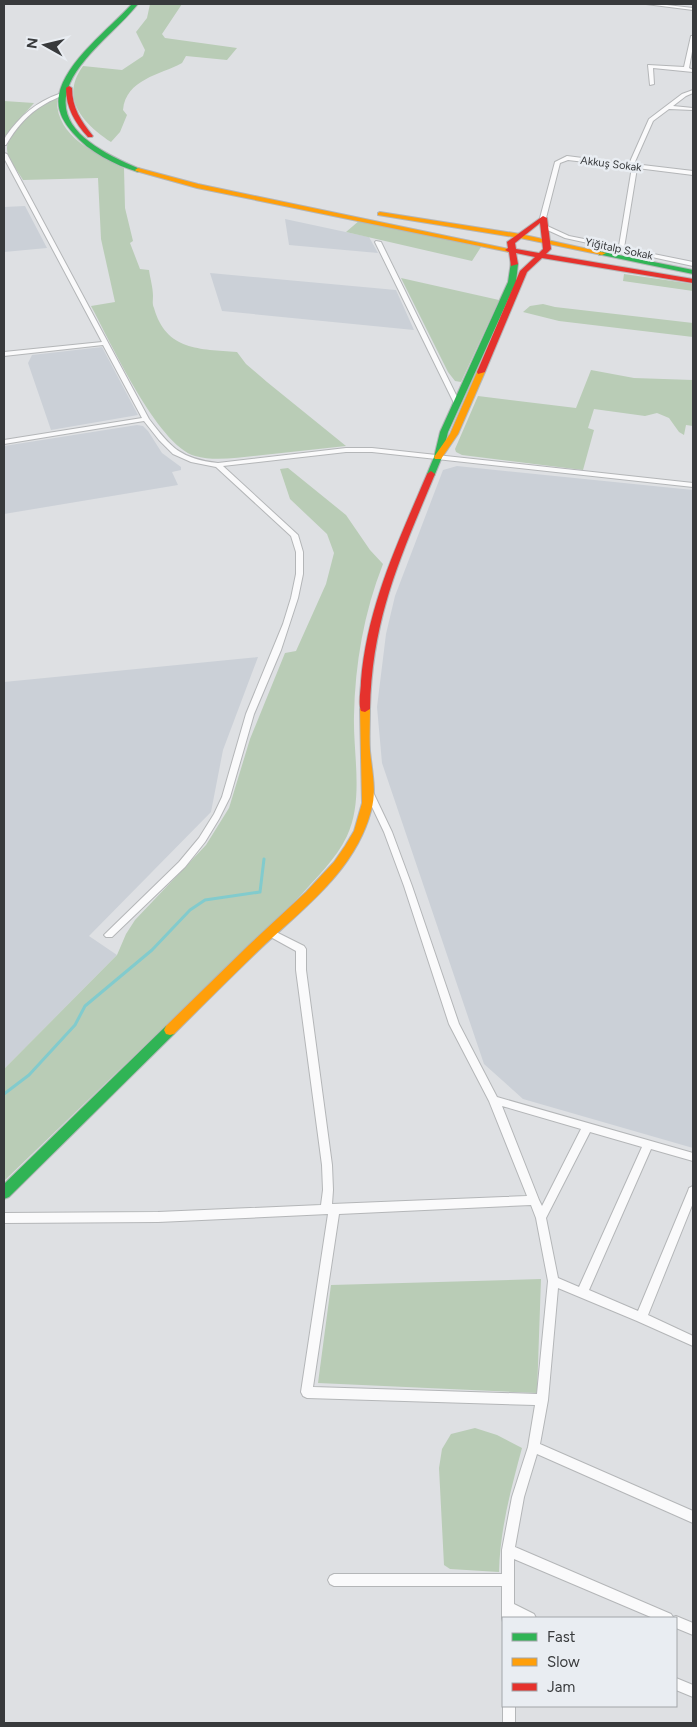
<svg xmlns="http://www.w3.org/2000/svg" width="697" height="1727" font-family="Figtree,sans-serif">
<rect width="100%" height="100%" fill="#dee0e3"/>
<!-- built -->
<path fill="#cbd0d7" d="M 25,206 L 47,248 L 4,252 L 4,207 Z
M 285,219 L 369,237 L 378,253 L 289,245 Z
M 210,273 L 396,290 L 414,330 L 222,311 Z
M 102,347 L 138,415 L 51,430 L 28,363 L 32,355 Z
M 137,425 L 143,426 L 148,431 L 162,453 L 181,467 L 181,470 L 172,472 L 178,485 L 4,514 L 4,446 Z
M 457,466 L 693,490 L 693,1148 L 523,1099 L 484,1064 L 382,763 L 377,707 L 386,634 L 395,596 L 443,470 Z
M 258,657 L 223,750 L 211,812 L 89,936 L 117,955 L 4,1069 L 4,682 Z"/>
<!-- green -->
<path fill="#b9ccb6" d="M 150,4 L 182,4 L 162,34 L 165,38 L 237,48 L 227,60 L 186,56 L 182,63 C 160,75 126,79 123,110 L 127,115 L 120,132 L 111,142 C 84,124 59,99 83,66 L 122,70 L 143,56 L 145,50 L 136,32 L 147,18 Z
M 57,98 C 55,136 95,153 124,168 L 125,208 L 133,241 L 130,243 L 140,269 L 149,270 C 150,278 153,287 153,296 C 153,300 152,304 154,308 C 166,351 200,349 237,352 L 246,364 L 267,382 L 346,446 C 318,449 291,452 263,455 C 241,457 216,462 195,456 C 157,445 110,341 91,306 L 115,302 L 101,239 L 98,178 L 23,180 C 18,171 7,159 7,149 C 6,133 42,101 57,98 Z
M 4,101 L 34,103 L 4,137 Z
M 360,220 L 481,247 L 472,261 L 346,232 Z
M 624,274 L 693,284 L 693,291 L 623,281 Z
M 401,278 L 499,300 L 461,382 L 455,381 L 448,372 Z
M 543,304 L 555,307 L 693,323 L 693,337 L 559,321 L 523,312 L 530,306 Z
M 591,370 L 634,378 L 693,380 L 693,426 L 686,425 L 684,435 L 679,432 L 669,418 L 657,413 L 645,416 L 594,409 L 588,428 L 594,430 L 583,470 L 462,455 L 456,452 L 455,449 L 478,396 L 576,408 Z
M 288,468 L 346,515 L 370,550 L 383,564 C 364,612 355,664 354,716 C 353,754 364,800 347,836 C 336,859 317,877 300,896 L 4,1181 L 4,1069 L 117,955 L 126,934 L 135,920 L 206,845 L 229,808 L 250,739 L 285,653 L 296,651 L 326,584 L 334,553 L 327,534 L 290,499 L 280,469 Z
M 541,1279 L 537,1393 L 318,1383 L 331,1285 Z
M 475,1428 L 497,1435 L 522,1448 C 511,1489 500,1529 499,1572 L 450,1569 L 444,1565 L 439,1468 L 442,1449 L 451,1434 Z"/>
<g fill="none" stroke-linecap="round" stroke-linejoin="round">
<!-- stream -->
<path stroke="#82cbcd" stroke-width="3" d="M 4,1094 L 29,1075 L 75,1025 L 85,1006 L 152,950 L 190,910 L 205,900 L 260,892 L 264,859"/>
<!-- street casing -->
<g stroke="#b4b6b8" stroke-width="2">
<path id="street" d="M 646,4 L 658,4 L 693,8 L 693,10 Z
M 691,36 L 693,36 L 693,46 L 689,68 L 693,70 L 693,72 L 653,68 L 654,84 L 650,85 L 648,65 L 684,67 Z
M 693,90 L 693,93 L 686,96 L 673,106 L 693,108 L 693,110 L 669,109 L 653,121 L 634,164 L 693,171 L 693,175 L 637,168 L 624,248 L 693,262 L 693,266 L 565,238 L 543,228 L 542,227 L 545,225 L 569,236 L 619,246 L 632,167 L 630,169 L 627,167 L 568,160 L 560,163 L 546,218 L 543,220 L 540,218 L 555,162 L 567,156 L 629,164 L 649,119 L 682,94 Z
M 59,94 L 63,95 C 58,98 51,100 45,104 C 27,114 16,128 6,145 L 4,145 L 4,140 L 6,136 C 20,116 36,102 59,94 Z
M 4,153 L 7,154 L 149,419 C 171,448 181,459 218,463 L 346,448 L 372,448 L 693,483 L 693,487 L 372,452 L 346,452 L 223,466 L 298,535 L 303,552 L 303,574 L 298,598 L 281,650 L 254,714 L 230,797 L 219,819 L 205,842 L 185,867 L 112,937 L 106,937 L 104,935 L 106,933 L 179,862 L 199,838 L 214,814 L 222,797 L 246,714 L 283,624 L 291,598 L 296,574 L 296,552 L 291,536 L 216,467 L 191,462 L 173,454 L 159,440 L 144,421 L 4,444 L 4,440 L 142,418 L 103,345 L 4,356 L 4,352 L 102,342 L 4,158 Z
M 376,241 L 381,242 L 460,403 L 459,404 L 454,403 L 375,242 Z
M 368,787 L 372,790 L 392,832 L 412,886 L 459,1024 L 497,1097 L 693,1153 L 693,1161 L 651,1149 L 589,1290 L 638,1311 L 688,1191 L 689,1188 L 693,1186 L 693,1203 L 648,1315 L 693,1336 L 693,1346 L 637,1321 L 558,1288 L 548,1400 L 540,1444 L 693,1511 L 693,1523 L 537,1454 L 524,1497 L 515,1547 L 671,1614 L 673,1617 L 676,1616 L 693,1623 L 693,1635 L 676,1628 L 676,1618 L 653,1618 L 514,1559 L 514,1604 L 534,1614 L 536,1618 L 503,1618 L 503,1622 L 502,1618 L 502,1586 L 334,1586 L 330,1584 L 328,1580 L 330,1576 L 334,1574 L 502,1574 L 502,1550 L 512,1497 L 528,1447 L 535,1405 L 307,1398 L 303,1396 L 301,1392 L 328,1214 L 158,1222 L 4,1223 L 4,1213 L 158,1212 L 321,1205 L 323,1190 L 322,1165 L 296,970 L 296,951 L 267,935 L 265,933 L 267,931 L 270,929 L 304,946 L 306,949 L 306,970 L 332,1165 L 333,1190 L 332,1204 L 527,1196 L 489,1101 L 449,1024 L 404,886 L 384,832 L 364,790 ZM 502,1106 L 581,1129 L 542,1206 L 539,1200 ZM 590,1132 L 642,1147 L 579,1287 L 558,1278 L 546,1218 ZM 531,1205 L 536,1218 L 548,1281 L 537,1394 L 313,1387 L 339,1214 Z
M 676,1678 L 693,1685 L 693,1697 L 676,1690 Z
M 503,1704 L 503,1706 L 515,1706 L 515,1723 L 503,1723 Z"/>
</g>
<!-- fast casing -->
<g stroke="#b4b6b8" stroke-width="2">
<path id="fast" d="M 132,4 L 138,4 C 122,24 101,40 85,60 C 36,118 89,147 140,169 L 141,170 L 138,172 C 115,165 89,152 73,133 C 64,123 56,110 59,95 C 65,62 110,28 132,4 Z
M 599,251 L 693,270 L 693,274 L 602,255 L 599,255 Z
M 511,262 L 518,264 L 516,282 L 448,432 L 442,457 L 435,474 L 434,476 L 428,476 L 427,474 L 434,457 L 440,432 L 508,282 Z
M 170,1025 L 174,1026 L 176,1030 L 174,1034 L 9,1197 L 4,1199 L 4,1184 L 166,1026 Z"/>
</g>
<!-- slow casing -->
<g stroke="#b4b6b8" stroke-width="2">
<path id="slow" d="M 138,168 L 198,184 L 513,250 L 509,252 L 197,188 L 136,171 L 135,170 Z
M 380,212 L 520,234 L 606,253 L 602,255 L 520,238 L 378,215 L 378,213 Z
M 478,370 L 485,372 L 458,434 L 441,459 L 435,459 L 434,457 L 450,434 Z
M 365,706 L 370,709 C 370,723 369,737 370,751 C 372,771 377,792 371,811 C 355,872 301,910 258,951 C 230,978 202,1006 174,1034 L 170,1035 L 166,1034 L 164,1030 L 166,1026 L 249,945 L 306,892 L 334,862 L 345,846 L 354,831 L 362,803 L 360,709 Z"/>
</g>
<!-- jam casing -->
<g stroke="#b4b6b8" stroke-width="2">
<path id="jam" d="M 69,86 L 72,88 C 72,108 81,121 93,136 L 92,137 L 88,137 C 75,123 66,108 66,88 Z
M 543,216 L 547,218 L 551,249 L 546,254 L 693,279 L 693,283 L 542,258 L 527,272 L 485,372 L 478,374 L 477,372 L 520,271 L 535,257 L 516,253 L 518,264 L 511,266 L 509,252 L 505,250 L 508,248 L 507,242 ZM 540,223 L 543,249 L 539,253 L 516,249 L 515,243 Z
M 431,471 L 435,474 C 401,556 372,617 370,709 L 365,712 L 361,711 C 358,703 361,690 361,681 C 367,607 398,542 427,474 Z"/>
</g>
<!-- street -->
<use href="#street" fill="#fafafb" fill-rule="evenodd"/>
<!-- fast -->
<use href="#fast" fill="#30b455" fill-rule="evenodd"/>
<!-- slow -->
<use href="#slow" fill="#ff9f0a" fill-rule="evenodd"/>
<!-- jam -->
<use href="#jam" fill="#e5322d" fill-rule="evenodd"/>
</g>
<g text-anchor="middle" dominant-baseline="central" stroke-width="5" stroke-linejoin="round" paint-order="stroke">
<!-- far-street labels -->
<g font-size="11" fill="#383a3c" stroke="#e9edf2">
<text transform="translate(611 164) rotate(7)">Akkuş Sokak</text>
<text transform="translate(619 249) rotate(12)">Yiğitalp Sokak</text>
</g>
</g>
<!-- border -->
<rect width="697" height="1727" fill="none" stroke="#383a3c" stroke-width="10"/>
<!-- legend -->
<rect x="502" y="1617" width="175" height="90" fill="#e9edf2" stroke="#a2a5a9"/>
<rect x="512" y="1633" width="25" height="8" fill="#30b455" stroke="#a2a5a9"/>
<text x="547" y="1642" font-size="15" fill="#383a3c">Fast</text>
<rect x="512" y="1658" width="25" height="8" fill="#ff9f0a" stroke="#a2a5a9"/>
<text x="547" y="1667" font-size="15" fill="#383a3c">Slow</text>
<rect x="512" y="1683" width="25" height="8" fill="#e5322d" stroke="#a2a5a9"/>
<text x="547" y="1692" font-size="15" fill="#383a3c">Jam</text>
<!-- north arrow -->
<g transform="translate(45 45) rotate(278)" stroke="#e9edf2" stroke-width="4" paint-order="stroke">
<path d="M0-4L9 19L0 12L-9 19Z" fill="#383a3c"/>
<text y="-8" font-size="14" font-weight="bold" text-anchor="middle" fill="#383a3c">N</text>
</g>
</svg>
